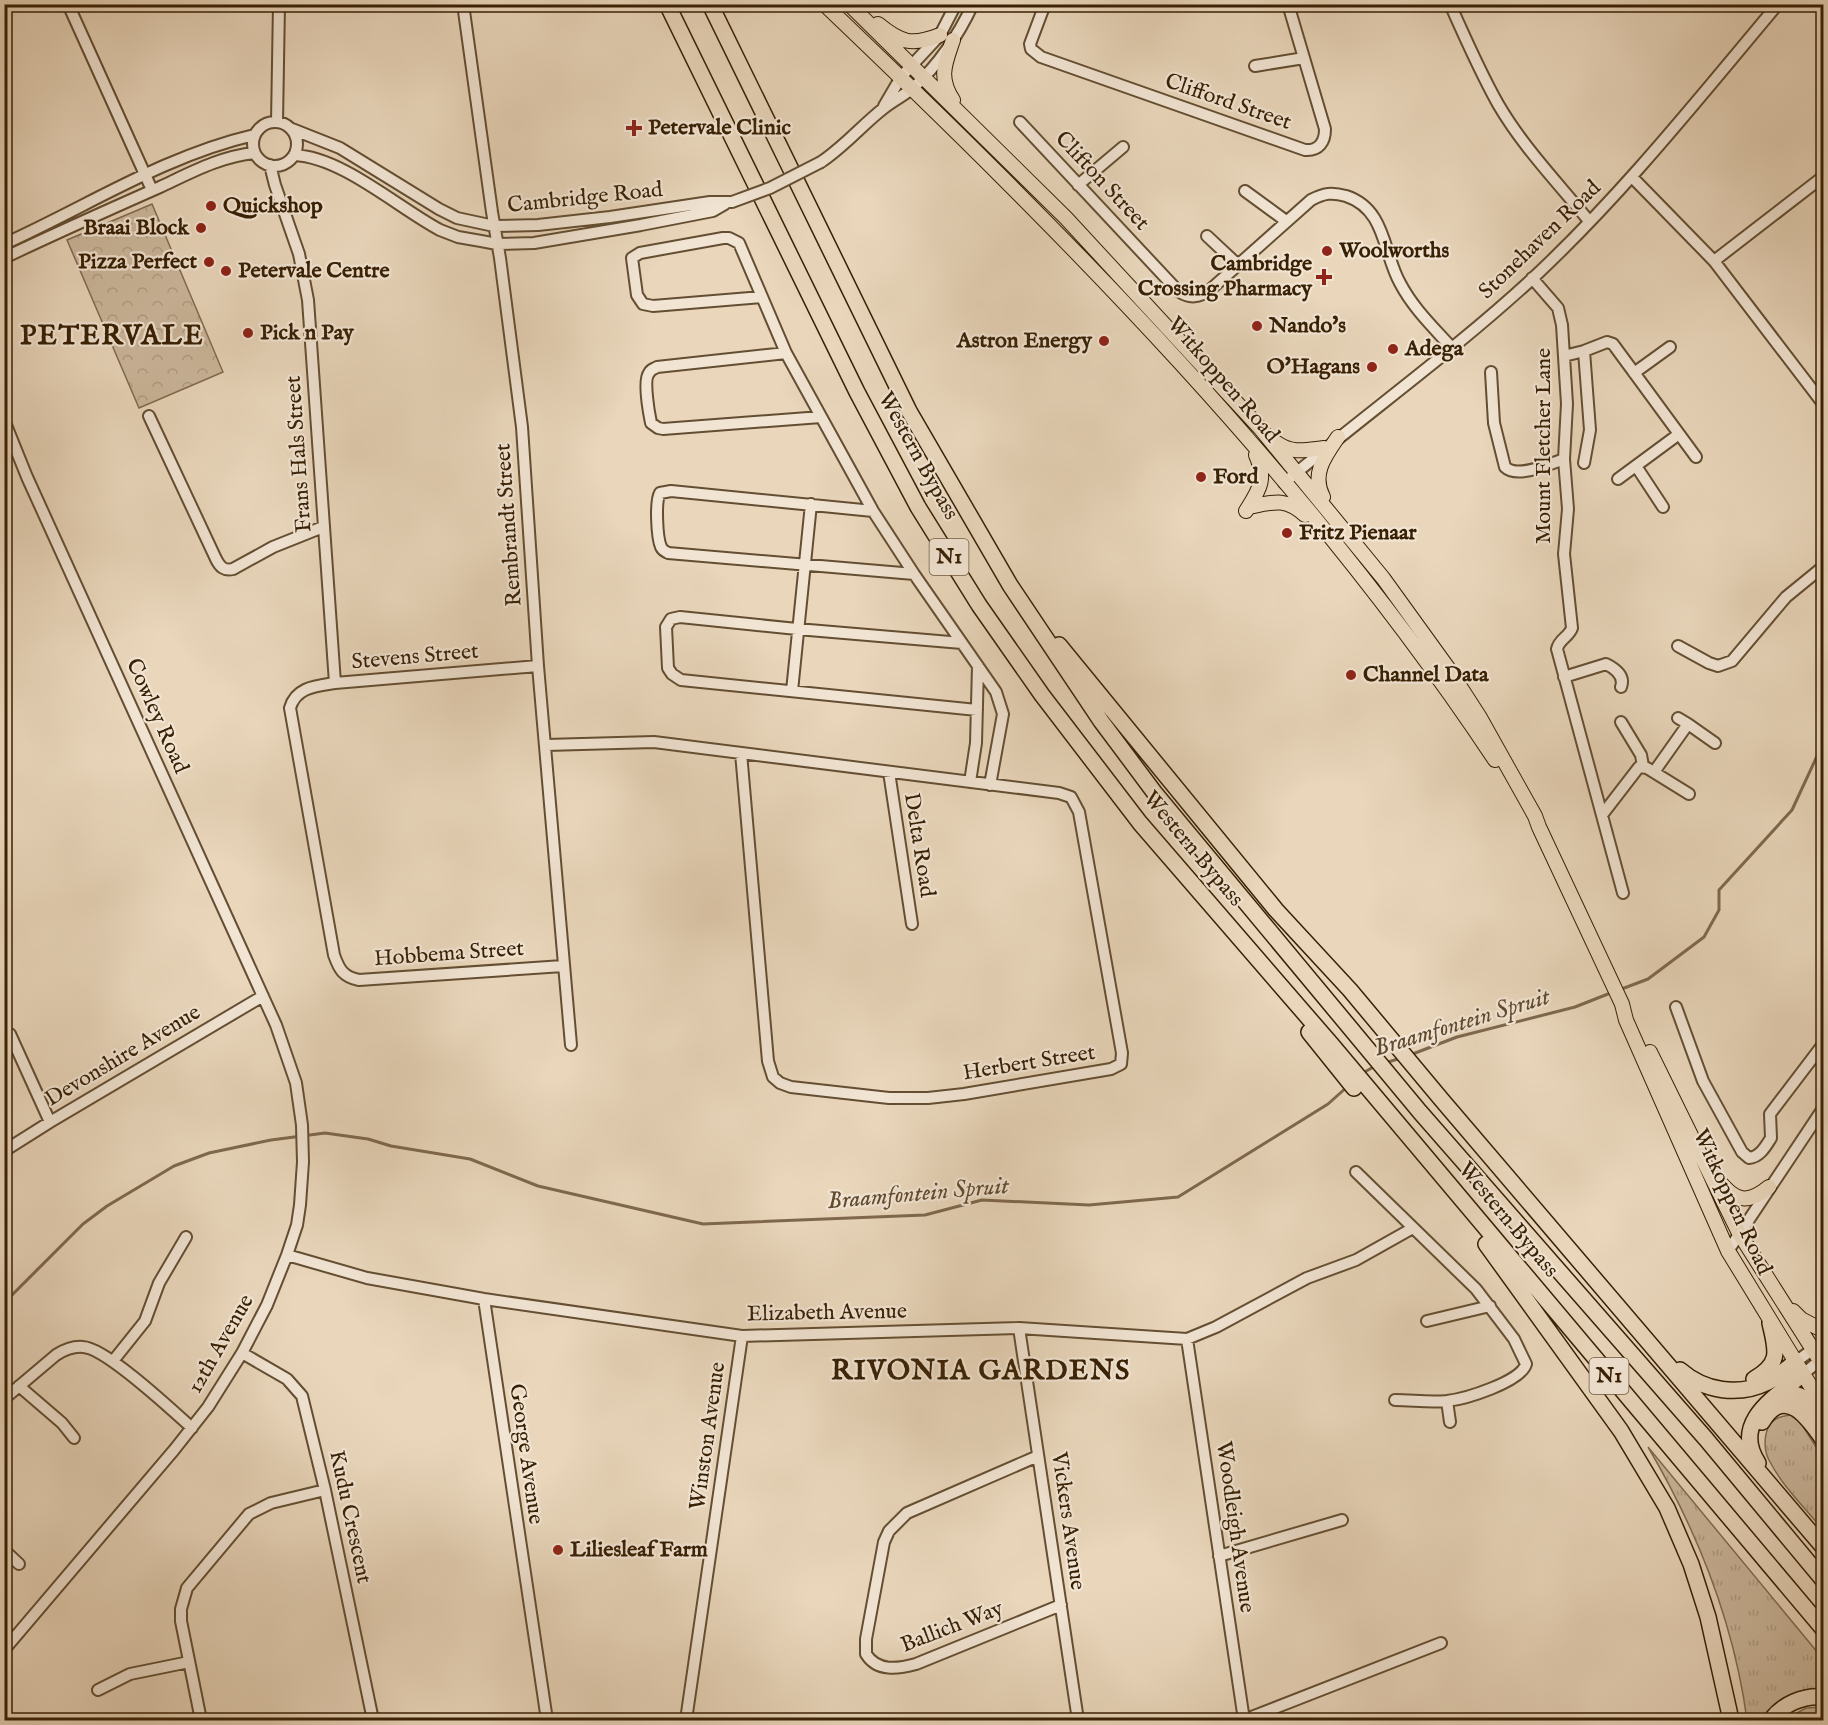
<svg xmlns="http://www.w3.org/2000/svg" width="1828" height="1725" font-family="'IM FELL English',serif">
<defs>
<pattern id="grass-tufts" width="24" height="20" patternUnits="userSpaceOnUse" patternTransform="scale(1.5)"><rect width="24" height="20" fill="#cbb79c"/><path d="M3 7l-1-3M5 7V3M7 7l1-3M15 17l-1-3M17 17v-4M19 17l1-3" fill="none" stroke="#af9d85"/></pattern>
<pattern id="park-crowns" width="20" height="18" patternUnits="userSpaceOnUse" patternTransform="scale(1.5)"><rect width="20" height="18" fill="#cbb79c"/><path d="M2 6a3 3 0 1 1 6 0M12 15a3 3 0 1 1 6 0" fill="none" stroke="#af9d85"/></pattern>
</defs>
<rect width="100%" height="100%" fill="#e9d6bb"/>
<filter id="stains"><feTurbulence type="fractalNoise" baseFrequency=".00333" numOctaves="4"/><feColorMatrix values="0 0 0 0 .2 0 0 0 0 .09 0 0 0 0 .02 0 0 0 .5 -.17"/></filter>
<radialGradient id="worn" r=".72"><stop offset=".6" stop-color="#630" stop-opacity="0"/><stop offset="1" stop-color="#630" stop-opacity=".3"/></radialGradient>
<!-- grass -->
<path fill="url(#grass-tufts)" stroke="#826c50" stroke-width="1.5" d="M 1791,1415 L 1799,1420 L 1823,1458 L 1823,1530 C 1805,1508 1782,1486 1769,1460 C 1764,1451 1764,1437 1768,1428 C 1773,1418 1781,1416 1791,1415 Z
M 1648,1447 L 1823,1659 L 1823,1690 C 1797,1687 1778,1700 1762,1720 L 1747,1720 C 1734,1623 1698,1532 1648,1447 Z
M 1823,1707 L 1823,1720 L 1784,1720 L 1806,1708 Z"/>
<!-- park -->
<path fill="url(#park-crowns)" stroke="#826c50" stroke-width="1.5" d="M 152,204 L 223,372 L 139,408 L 67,240 Z"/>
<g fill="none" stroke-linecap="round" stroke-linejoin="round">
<!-- stream -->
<path stroke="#7e684d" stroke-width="3" d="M 1619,990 L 1648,979 L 1704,937 L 1719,910 L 1719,890 L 1792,810 L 1824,741
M 1410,1055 L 1457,1037 L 1575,1007 L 1613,992
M 1385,1063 L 1401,1058
M 1363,1073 L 1375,1066
M 4,1303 L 83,1224 L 107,1206 L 174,1166 L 209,1153 L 271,1140 L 325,1133 L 368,1139 L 391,1146 L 470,1159 L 538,1186 L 703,1224 L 925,1215 L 982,1200 L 1089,1205 L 1178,1197 L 1328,1104 L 1347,1087"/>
<!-- minor casing -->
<g stroke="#644e32" stroke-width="14">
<path id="minor" d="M 68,4 L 152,190
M 463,4 L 492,212 L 500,258 L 522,427 L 538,666 L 571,1045
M 1045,4 L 1030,44 L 1031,49 L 1041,57 L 1305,150 C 1319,151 1325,142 1325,129 L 1288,4
M 1450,4 C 1465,38 1480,72 1498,104 C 1523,147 1558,183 1589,221
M 1255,66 L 1304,58
M 884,106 L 901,77 L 940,35 L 956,4
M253 144a22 22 0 1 1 44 0a22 22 0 1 1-44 0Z
M 277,122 L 279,4
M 1020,122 L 1178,291 C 1190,299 1199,298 1211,289 L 1311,200 C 1324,193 1332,192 1346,196 C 1386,209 1383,253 1400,283 C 1413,308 1433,327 1452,348
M 292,129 L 340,148 L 439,209 L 457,218 L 494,226 L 538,225 L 610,217 L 710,202 L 732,202
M 294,155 C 342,157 397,207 440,230 L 458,237 L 481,241 L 497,244 L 534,243 L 641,225 L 713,211 L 725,204
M 821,162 C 845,146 862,125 884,108 C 894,100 905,95 914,87 C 939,64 959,34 973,4
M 270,165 L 275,185 L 299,254 L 308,300 L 335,683
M 1632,177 L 1714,261 L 1824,405
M 1078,185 L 1123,147
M 1245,191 L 1286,221
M 1207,236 L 1238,265
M 4,244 C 88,206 164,156 254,135
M 4,258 C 56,233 108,210 160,187 C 190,173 221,156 255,153
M 1714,261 L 1824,176
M 1532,278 L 1558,308 L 1562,325 L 1567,404 L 1564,459 L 1568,509 L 1564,554 L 1572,628 C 1569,637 1559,639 1557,649 L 1623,893
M 762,297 L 653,306 L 643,304 L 637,295 L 632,258 L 640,253 L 723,238 L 729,238 L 739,243 L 786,353 L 873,511 L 914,574 L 996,692 L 1003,714 L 990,785
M 786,353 L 657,367 C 654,369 651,369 649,373 C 643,380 649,413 651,423 L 658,428 L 663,429 L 821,417
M 1564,356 L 1584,351 L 1607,342 L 1613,344 L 1696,457
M 1491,372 L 1494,423 L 1505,467 C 1517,479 1550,464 1564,459
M 1634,373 L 1670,347
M 149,416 L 216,559 C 220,567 224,571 233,569 L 273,547 L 323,527
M 4,420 L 27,477 L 276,1025 L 296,1083 L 302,1125 L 303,1162 L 300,1205 L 297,1225 L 287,1255 L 267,1305 L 242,1353 L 208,1407 L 174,1450 L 4,1650
M 1584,463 L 1590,430 L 1584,351
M 1636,466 L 1663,507
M 1618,479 L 1679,434
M 1284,483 C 1366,414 1454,351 1533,278 C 1623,194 1699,98 1778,4
M 873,511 L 671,491 L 660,493 C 655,501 657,538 661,547 C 663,551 665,551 668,553 L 914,574
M 962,643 L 797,629 L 680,617 L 671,619 L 666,627 L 668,668 L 672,674 L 681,680 L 977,710
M 1678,646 L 1709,663 L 1718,666 L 1732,661 L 1786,597 L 1824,566
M 538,666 L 335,683 C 316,686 296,687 290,708 L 334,955 C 339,969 343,977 359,980 L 563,966
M 1564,677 L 1606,664 C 1616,669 1625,676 1621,687
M 792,691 L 811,504
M 1621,722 L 1641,755 L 1643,766
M 1688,724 L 1715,743
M 546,745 L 654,742 L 1059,793 L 1071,797 L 1079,812 L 1122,1053 L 1121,1064 L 1111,1069 L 964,1094 L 928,1098 L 889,1098 L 791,1087 L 780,1083 L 773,1077 L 768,1061 L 741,753
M 889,772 L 912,924
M 1654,772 L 1688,724 L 1678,718
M 970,782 L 976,743 L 978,666
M 1602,815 L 1639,767 L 1647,768 L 1689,794
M 1676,1007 L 1703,1081 L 1742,1152 L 1749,1158 C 1760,1157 1766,1146 1771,1138 L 1770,1114 L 1824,1043
M 10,1034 L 50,1122
M 4,1151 L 50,1122 L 263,996
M 1356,1172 L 1476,1289 L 1514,1339 L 1526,1364 C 1521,1382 1465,1399 1447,1401 C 1430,1403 1412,1400 1395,1400
M 1728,1251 L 1824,1107
M 287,1255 L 367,1278 L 484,1299 L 742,1336 L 1019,1328 L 1187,1339 L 1216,1327 L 1307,1278 L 1356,1260 L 1413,1228
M 484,1299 L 547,1720
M 1427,1321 L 1490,1306
M 1019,1328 L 1078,1720
M 1187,1339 L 1244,1720 L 1441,1643
M 242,1353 L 287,1379 L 302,1396 L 325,1490 L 373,1720
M 113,1361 L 145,1321 L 159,1283 L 186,1237
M 1794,1363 L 1812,1350 L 1824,1347
M 1802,1375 L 1819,1361 L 1823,1355
M 19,1386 L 62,1423 L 74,1438
M 4,1399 L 56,1355 C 64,1350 73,1346 83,1347 C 106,1348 172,1410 192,1428
M 1447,1401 L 1450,1422
M 1038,1456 L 907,1513 L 889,1531 L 884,1542 L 866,1639 L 866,1654 C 877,1672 898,1669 916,1664 L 1061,1605
M 4,1550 L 19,1564
M 1219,1556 L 1342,1520
M 98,1690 L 130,1674 L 189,1662
M 201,1720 L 181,1621 L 181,1609 L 187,1588 L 249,1514 L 271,1503 L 325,1490
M 686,1720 L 742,1336"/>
</g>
<!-- major casing -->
<g stroke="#382004" stroke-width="16">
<path id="major" d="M 824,4 C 1068,237 1308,478 1495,760
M 849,4 L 1066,218 L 1260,428 L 1383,578 L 1448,668 L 1479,716 L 1535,816 L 1539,827 L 1622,1004 L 1626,1020 L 1728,1251 L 1824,1408
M 878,24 C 901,43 912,46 940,35
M 953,100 C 938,77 945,64 953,40
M 1277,443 C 1293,454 1306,450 1324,448
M 1323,497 C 1311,474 1325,456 1338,437
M 1254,506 C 1276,501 1287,499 1305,515
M 1246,511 C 1259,490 1267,480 1256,455
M 1650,1052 L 1739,1233 L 1824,1367
M 1718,1180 C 1735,1201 1747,1205 1769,1187
M 1793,1311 L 1801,1319 L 1824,1331"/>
</g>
<!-- highway casing -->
<g stroke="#382004" stroke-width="18">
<path id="highway" d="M 667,4 L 857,392 L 918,507 L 979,605 L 1042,695 L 1140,823 L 1331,1044 L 1824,1630
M 710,4 L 909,411 L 1010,585 L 1101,721 L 1154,792 L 1420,1112 L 1706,1439 L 1824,1581
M 1059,645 L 1276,910 L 1350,990 L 1441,1099 L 1824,1548
M 1309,1032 L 1354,1088
M 1486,1244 L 1621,1431 L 1667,1508 L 1691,1564 L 1708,1617 L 1731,1720
M 1680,1370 C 1704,1391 1738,1397 1768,1382 C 1777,1377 1786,1369 1794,1363
M 1754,1379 C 1782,1363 1776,1350 1770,1323
M 1777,1396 C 1799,1387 1811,1403 1824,1418
M 1762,1422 C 1785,1384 1809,1419 1824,1441
M 1758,1463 C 1731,1422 1775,1397 1802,1375
M 1771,1720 C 1783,1704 1803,1695 1824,1697"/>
</g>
<!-- minor -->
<use href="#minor" stroke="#f1e4d3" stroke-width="10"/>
<!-- major -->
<use href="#major" stroke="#e9d6bb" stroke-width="14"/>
<!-- highway -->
<use href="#highway" stroke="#e9d6bb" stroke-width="15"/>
<!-- minor-bridge casing -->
<g stroke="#644e32" stroke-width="14" stroke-linecap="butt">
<path id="minor-bridge" d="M 732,202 L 770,188 L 821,162"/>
</g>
<!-- minor-bridge -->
<use href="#minor-bridge" stroke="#f1e4d3" stroke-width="10"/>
</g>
<!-- markers -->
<g fill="#8f2418" stroke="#f1e4d3" stroke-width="2">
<path d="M631 119h6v6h6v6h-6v6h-6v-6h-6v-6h6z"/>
<circle cx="211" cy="206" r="6"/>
<circle cx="201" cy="228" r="6"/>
<circle cx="1327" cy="251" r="6"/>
<circle cx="209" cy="262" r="6"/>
<circle cx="226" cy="271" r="6"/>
<path d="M1321 268h6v6h6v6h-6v6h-6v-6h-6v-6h6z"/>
<circle cx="1257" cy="326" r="6"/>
<circle cx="248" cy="333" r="6"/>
<circle cx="1104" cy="341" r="6"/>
<circle cx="1393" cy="349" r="6"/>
<circle cx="1372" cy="367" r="6"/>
<circle cx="1201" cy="477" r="6"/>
<circle cx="1287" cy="533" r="6"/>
<circle cx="1351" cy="675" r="6"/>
<circle cx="558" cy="1550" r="6"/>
</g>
<g text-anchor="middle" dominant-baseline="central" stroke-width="4.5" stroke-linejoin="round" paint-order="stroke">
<!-- shield labels -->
<g fill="#f1e4d3" stroke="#705b42" stroke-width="1.5">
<rect x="929.5" y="539" width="39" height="36" rx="4.5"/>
<rect x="1589.5" y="1358" width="39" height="36" rx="4.5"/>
</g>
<g font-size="21" font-weight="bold" fill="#382004">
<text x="949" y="557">N1</text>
<text x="1609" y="1376">N1</text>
</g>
<!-- street labels -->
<g font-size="22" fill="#382004" stroke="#f1e4d3">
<text transform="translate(1228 102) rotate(19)">Clifford Street</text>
<text transform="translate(1102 181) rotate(47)">Clifton Street</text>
<text transform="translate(585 198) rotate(-6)">Cambridge Road</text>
<text transform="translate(1540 240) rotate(-44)">Stonehaven Road</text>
<text transform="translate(1223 380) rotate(49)">Witkoppen Road</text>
<text transform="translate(1544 446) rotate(-90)">Mount Fletcher Lane</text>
<text transform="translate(299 454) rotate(-94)">Frans Hals Street</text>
<text transform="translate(918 456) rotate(61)">Western Bypass</text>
<text transform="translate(509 525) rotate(-94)">Rembrandt Street</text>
<text transform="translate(415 657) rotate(-5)">Stevens Street</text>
<text transform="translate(157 716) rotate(66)">Cowley Road</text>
<text transform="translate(919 845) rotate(81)">Delta Road</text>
<text transform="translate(1193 849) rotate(50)">Western Bypass</text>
<text transform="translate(449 954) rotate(-4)">Hobbema Street</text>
<text transform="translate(123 1056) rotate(-31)">Devonshire Avenue</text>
<text transform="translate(1029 1063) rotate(-9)">Herbert Street</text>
<text transform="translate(1732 1202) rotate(65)">Witkoppen Road</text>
<text transform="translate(1508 1220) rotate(50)">Western Bypass</text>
<text transform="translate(827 1313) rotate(-1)">Elizabeth Avenue</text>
<text transform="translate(221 1344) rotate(-60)">12th Avenue</text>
<text transform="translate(708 1436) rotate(-82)">Winston Avenue</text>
<text transform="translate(526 1454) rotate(82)">George Avenue</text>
<text transform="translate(350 1517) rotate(78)">Kudu Crescent</text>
<text transform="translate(1068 1521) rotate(82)">Vickers Avenue</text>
<text transform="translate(1235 1527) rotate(82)">Woodleigh Avenue</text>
<text transform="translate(952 1627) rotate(-21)">Ballich Way</text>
</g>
<!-- poi labels -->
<g font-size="22" font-weight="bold" fill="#382004" stroke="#f1e4d3" text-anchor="start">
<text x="648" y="128">Petervale Clinic</text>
<text x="223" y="206">Quickshop</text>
<text x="189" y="228" text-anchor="end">Braai Block</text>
<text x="1339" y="251">Woolworths</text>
<text x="197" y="262" text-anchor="end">Pizza Perfect</text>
<text x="1312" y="264" text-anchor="end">Cambridge<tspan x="1312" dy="25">Crossing Pharmacy</tspan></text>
<text x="238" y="271">Petervale Centre</text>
<text x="1269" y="326">Nando's</text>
<text x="260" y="333">Pick n Pay</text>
<text x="1092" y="341" text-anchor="end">Astron Energy</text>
<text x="1405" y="349">Adega</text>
<text x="1360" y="367" text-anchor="end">O'Hagans</text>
<text x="1213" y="477">Ford</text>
<text x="1299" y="533">Fritz Pienaar</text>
<text x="1363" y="675">Channel Data</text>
<text x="570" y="1550">Liliesleaf Farm</text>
</g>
<!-- water labels -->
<g font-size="24" font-style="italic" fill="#614a2e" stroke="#f1e4d3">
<text transform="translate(1462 1023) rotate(-17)">Braamfontein Spruit</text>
<text transform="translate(918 1194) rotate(-5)">Braamfontein Spruit</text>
</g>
<!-- district labels -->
<g font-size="28" font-weight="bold" letter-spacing="1.5" fill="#382004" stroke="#f1e4d3">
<text x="112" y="336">PETERVALE</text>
<text x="981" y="1371">RIVONIA GARDENS</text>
</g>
</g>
<!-- margin -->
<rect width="1828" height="1725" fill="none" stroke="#e9d6bb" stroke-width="24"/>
<rect x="6" y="6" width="1816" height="1713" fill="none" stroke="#382004" stroke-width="3"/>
<rect x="12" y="12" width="1804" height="1701" fill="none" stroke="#382004" stroke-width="1.5"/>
<rect width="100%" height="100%" filter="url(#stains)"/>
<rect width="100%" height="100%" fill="url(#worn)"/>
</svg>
